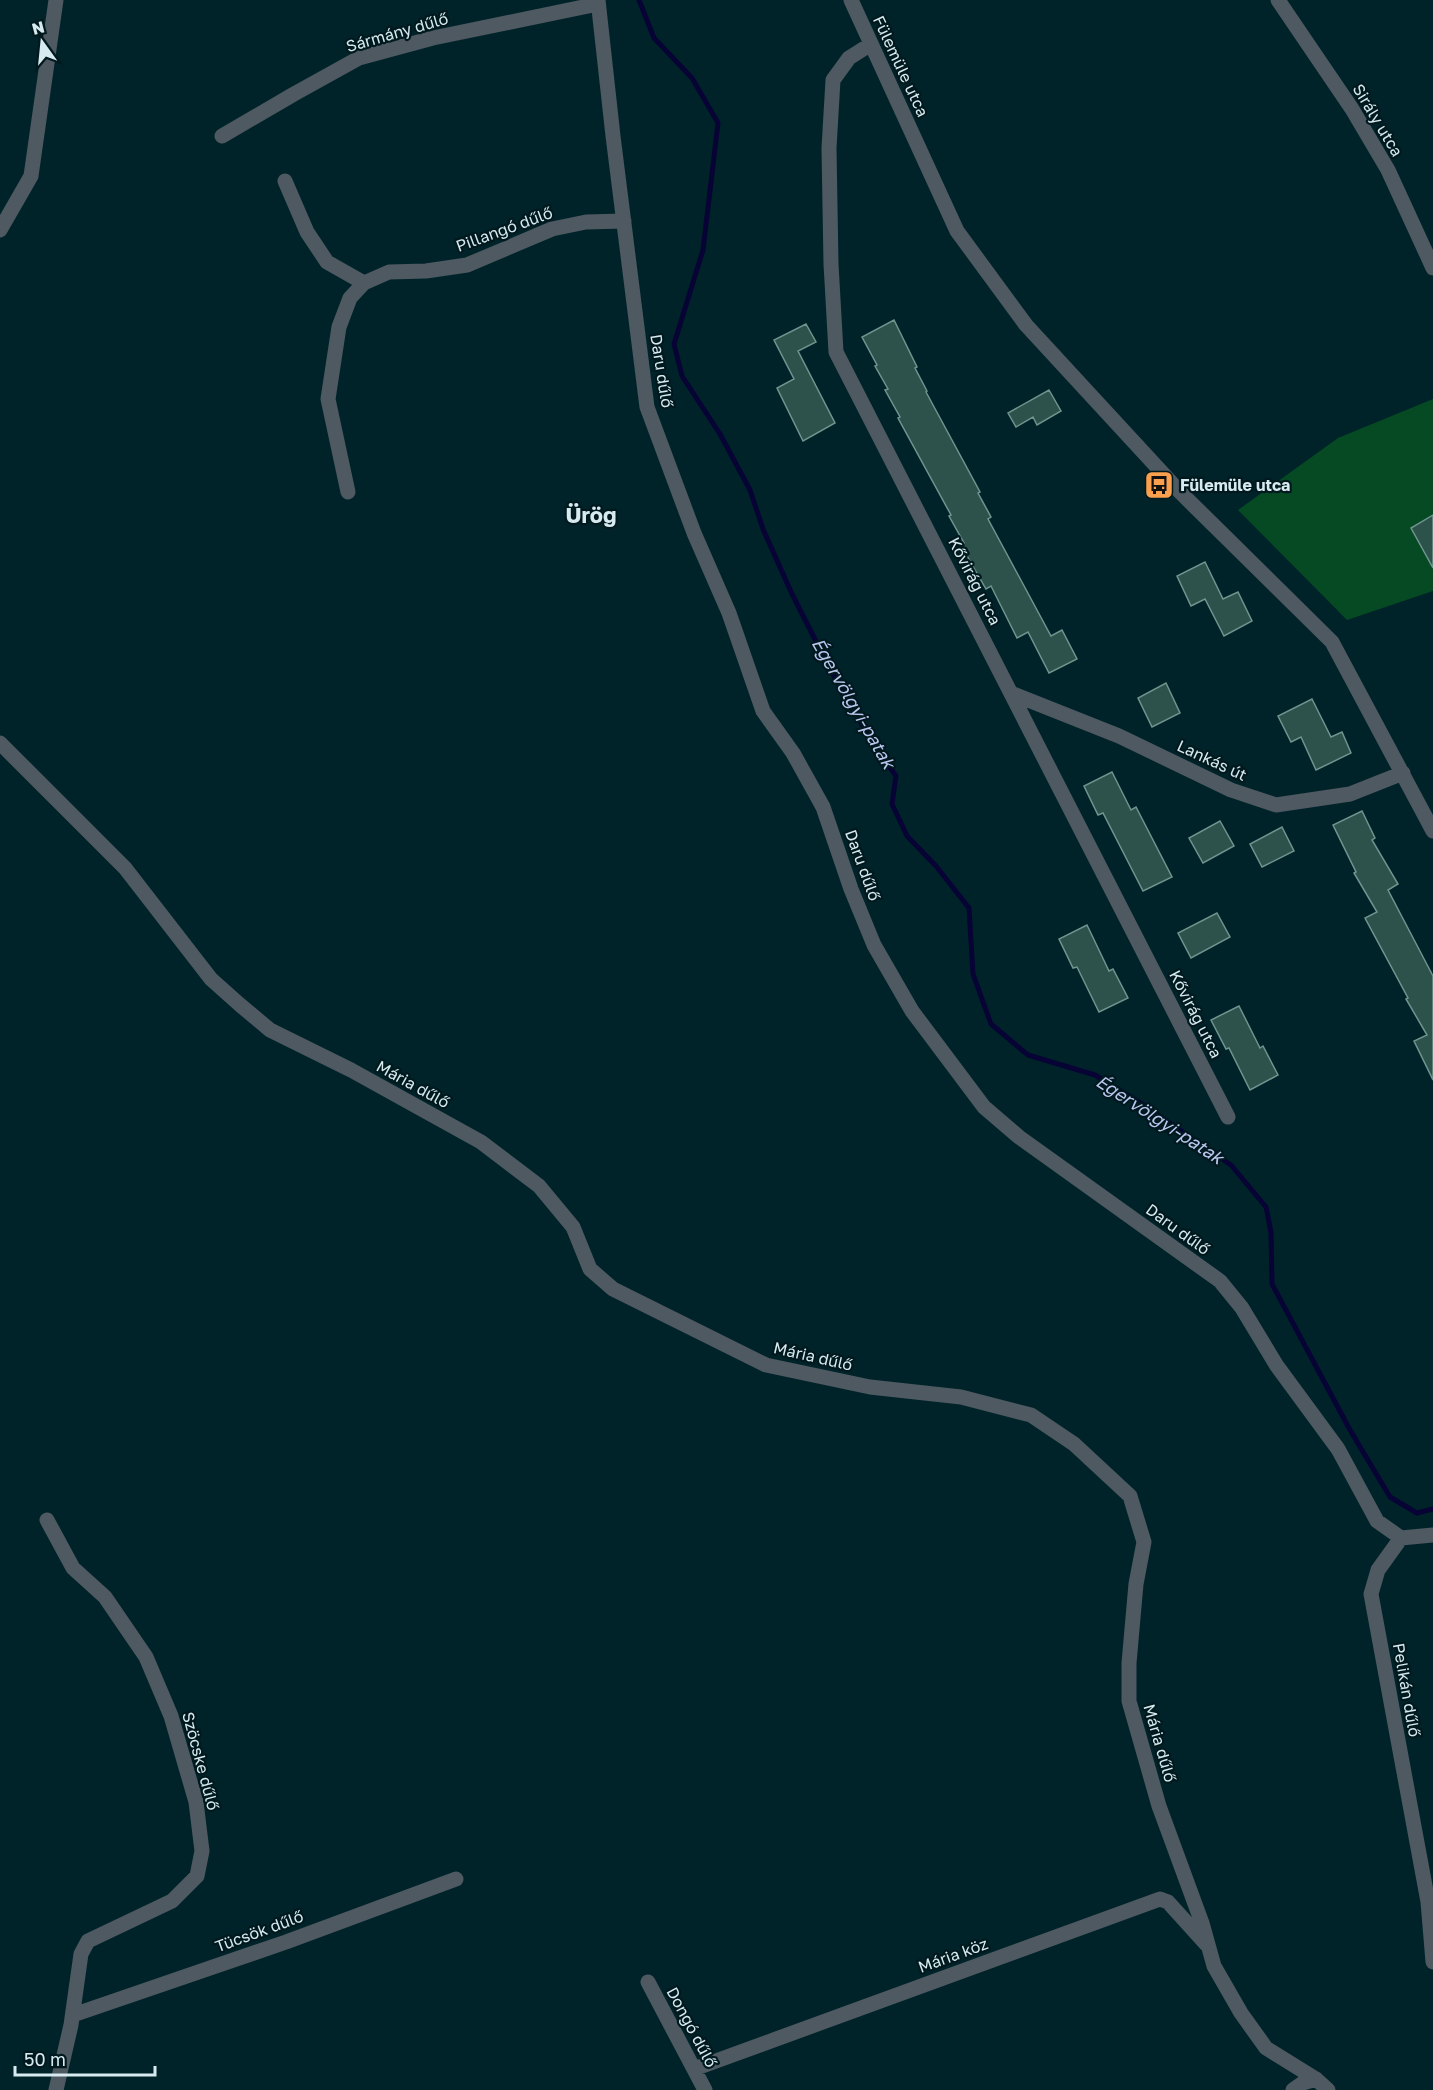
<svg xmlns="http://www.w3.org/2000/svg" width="1433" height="2090" font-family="'Golos Text',sans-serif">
<rect width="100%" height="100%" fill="#00232a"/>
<!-- green -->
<path fill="#054a23" d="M 1433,399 L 1433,591 L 1347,620 L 1238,510 L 1338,438 Z"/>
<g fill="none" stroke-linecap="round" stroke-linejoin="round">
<!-- stream -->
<path stroke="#070335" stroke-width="5" d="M 639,0 L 654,38 L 692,78 L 718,123 L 703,250 L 674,344 L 682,376 L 720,434 L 750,490 L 763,529 L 792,594 L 830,669 L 868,735 L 896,776 L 892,804 L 907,836 L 936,866 L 969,908 L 973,974 L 991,1024 L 1028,1055 L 1095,1075 L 1142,1104 L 1231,1165 L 1266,1207 L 1271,1232 L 1272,1284 L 1350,1430 L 1390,1497 L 1417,1513 L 1433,1509"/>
</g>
<!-- building -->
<path fill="#2d524c" stroke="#6f958e" stroke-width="1.5" d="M 894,320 L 917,367 L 915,368 L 927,391 L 926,392 L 980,492 L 978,493 L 991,517 L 988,519 L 1051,636 L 1062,630 L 1077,659 L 1049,673 L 1028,632 L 1017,638 L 991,586 L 986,589 L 971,563 L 961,545 L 964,543 L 949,516 L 951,515 L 898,418 L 900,417 L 885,390 L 888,389 L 875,366 L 877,365 L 862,337 Z
M 806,324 L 816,342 L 798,351 L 835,423 L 803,441 L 777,388 L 794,379 L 774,340 Z
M 1049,390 L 1061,411 L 1037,425 L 1033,417 L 1016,427 L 1008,413 Z
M 1433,515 L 1433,568 L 1411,528 Z
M 1205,562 L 1223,599 L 1238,592 L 1252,621 L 1224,636 L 1205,599 L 1191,606 L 1177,576 Z
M 1166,683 L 1180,713 L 1152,727 L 1138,698 Z
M 1312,699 L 1331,737 L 1342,732 L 1351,753 L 1316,770 L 1301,737 L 1291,742 L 1278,716 Z
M 1112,772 L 1131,810 L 1136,807 L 1172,877 L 1143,891 L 1103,813 L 1098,815 L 1084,786 Z
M 1362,811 L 1375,838 L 1372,840 L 1398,884 L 1388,890 L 1433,976 L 1433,1080 L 1414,1041 L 1427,1035 L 1406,999 L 1408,998 L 1365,918 L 1377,912 L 1354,873 L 1356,872 L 1333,825 Z
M 1220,821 L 1234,846 L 1203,863 L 1189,838 Z
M 1282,827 L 1294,851 L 1262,867 L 1250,844 Z
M 1217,913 L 1230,937 L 1191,958 L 1178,933 Z
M 1087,925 L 1109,971 L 1113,969 L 1128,998 L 1099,1012 L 1077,967 L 1073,968 L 1059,939 Z
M 1239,1006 L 1260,1048 L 1263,1046 L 1278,1075 L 1250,1090 L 1229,1048 L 1226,1049 L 1211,1020 Z"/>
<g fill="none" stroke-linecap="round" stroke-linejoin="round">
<!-- minor -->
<path stroke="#4e5962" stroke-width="15" d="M 598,0 L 613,136 L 647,407 L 694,533 L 729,613 L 763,711 L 793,753 L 823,807 L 851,889 L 874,945 L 912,1011 L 984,1107 L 1019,1137 L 1220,1281 L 1242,1308 L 1277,1366 L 1338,1449 L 1377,1521 L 1401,1538 L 1433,1535
M 851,0 L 957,231 L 1026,325 L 1180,492 L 1332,642 L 1433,831
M 1278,0 L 1352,109 L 1388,170 L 1433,268
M 871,44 L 849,58 L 833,80 L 829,148 L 831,264 L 836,352 L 1228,1117
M 222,136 L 294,94 L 359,58 L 433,38 L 598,4
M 285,181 L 307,232 L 327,262 L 364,283
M 0,230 L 31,176 L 56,0
M 348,492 L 328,399 L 339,327 L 350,298 L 364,283 L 389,272 L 426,271 L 467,265 L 552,229 L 586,222 L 624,221
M 1013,694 L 1119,736 L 1231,790 L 1276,805 L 1350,794 L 1403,773
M 0,743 L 125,868 L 211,979 L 239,1004 L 270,1030 L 351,1070 L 481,1142 L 539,1186 L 573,1227 L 590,1269 L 613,1289 L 766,1365 L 870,1387 L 961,1397 L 1031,1415 L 1074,1444 L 1130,1496 L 1144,1542 L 1136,1584 L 1129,1663 L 1129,1701 L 1159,1806 L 1202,1923 L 1214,1966 L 1241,2013 L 1266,2048 L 1316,2079 L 1328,2090
M 47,1520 L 73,1568 L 105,1597 L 146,1657 L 171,1716 L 196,1802 L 202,1851 L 197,1876 L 172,1901 L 88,1941 L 81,1954 L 71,2025 L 56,2090
M 1401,1538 L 1378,1570 L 1371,1594 L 1428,1902 L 1433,1962
M 648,1982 L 705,2090
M 73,2015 L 286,1942 L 456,1879
M 694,2069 L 1160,1899 L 1168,1902 L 1206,1944
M 1293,2090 L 1303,2083 L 1316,2079"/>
</g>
<!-- icons -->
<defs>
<g id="bus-square" transform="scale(1.5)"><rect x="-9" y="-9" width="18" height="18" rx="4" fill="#f99f4d" stroke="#00191e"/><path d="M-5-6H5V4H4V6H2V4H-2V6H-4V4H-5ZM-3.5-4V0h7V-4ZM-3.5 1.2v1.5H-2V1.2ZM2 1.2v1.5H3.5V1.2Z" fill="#111"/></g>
</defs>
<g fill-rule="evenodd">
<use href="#bus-square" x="1159" y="485"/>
</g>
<g text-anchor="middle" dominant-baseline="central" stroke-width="4.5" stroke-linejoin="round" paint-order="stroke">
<!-- street labels -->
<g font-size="16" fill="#d6eaef" stroke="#00191e">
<text transform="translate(397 32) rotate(-16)">Sármány dűlő</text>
<text transform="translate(901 66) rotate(65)">Fülemüle utca</text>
<text transform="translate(1378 120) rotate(59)">Sirály utca</text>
<text transform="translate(504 229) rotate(-20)">Pillangó dűlő</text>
<text transform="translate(662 371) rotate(81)">Daru dűlő</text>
<text transform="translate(975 581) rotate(63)">Kővirág utca</text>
<text transform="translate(1212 760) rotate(25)">Lankás út</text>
<text transform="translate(863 865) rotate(70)">Daru dűlő</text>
<text transform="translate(1196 1014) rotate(63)">Kővirág utca</text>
<text transform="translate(413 1084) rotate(29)">Mária dűlő</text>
<text transform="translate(1178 1229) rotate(36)">Daru dűlő</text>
<text transform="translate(813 1356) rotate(13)">Mária dűlő</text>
<text transform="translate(1407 1690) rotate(80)">Pelikán dűlő</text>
<text transform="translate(1160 1743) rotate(74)">Mária dűlő</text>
<text transform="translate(201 1761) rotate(75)">Szöcske dűlő</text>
<text transform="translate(259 1931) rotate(-20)">Tücsök dűlő</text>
<text transform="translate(953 1955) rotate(-20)">Mária köz</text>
<text transform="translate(692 2027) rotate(62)">Dongó dűlő</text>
</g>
<!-- poi labels -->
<g font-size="16" font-weight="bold" fill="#d6eaef" stroke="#00191e" text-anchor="start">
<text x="1180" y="485">Fülemüle utca</text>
</g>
<!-- water labels -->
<g font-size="18" font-style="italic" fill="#bbc6ee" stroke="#00191e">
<text transform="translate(854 703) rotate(60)">Égervölgyi-patak</text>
<text transform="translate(1160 1119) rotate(33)">Égervölgyi-patak</text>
</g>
<!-- district labels -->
<g font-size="22" font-weight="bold" fill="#d6eaef" stroke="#00191e">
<text x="591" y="514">Ürög</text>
</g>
</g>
<!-- north arrow -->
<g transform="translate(42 42) rotate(345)" stroke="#00191e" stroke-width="4.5" paint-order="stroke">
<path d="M0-4.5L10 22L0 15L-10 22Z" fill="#d6eaef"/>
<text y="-9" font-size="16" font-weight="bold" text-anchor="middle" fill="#d6eaef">N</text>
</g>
<!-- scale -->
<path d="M15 2066v9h140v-9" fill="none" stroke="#d6eaef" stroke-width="3"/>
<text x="24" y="2066" font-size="18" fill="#d6eaef" stroke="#00191e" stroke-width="4.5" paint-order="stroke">50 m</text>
</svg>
